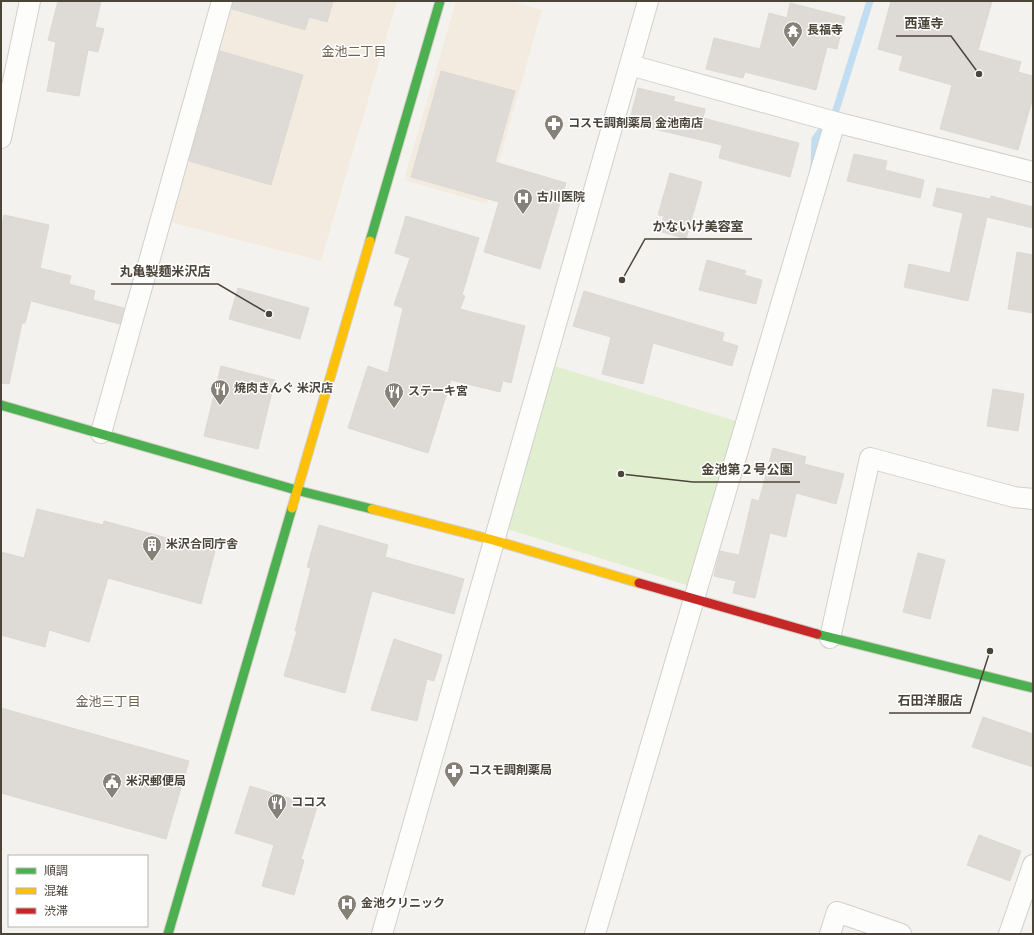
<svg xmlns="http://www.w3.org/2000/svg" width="1034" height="935" font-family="Overpass,'Noto Sans JP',sans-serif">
<rect width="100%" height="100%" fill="#f4f2ee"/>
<!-- commercial -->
<path fill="#f3ebdf" d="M 228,1 L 397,1 L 321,261 L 166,221 Z
M 456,1 L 511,1 L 542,10 L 487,204 L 404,180 Z"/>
<!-- green -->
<path fill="#e1eecf" d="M 554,366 L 736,421 L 689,586 L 504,528 Z"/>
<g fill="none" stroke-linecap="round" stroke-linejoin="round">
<!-- stream -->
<path stroke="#c0ddf1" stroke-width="7" d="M 814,166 L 815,139 L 836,110 L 870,1"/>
</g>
<!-- building -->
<path fill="#dedbd6" stroke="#dcd9d4" d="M 58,1 L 101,1 L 95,27 L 104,29 L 98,52 L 88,50 L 79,96 L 47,91 L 56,42 L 48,40 Z
M 233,1 L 333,1 L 327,22 L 309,17 L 305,30 L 232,9 Z
M 891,1 L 992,1 L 978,50 L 1021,62 L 1018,72 L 1033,76 L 1033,97 L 1018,150 L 940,129 L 952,85 L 899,70 L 903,56 L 878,49 Z
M 790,3 L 845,17 L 837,49 L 827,47 L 816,90 L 745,72 L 743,78 L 706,69 L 714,38 L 760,49 L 769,13 L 787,18 Z
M 220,51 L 303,75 L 271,185 L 189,161 Z
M 441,71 L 515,91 L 495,162 L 566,183 L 540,269 L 484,252 L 499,202 L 411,177 Z
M 638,88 L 675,97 L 673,101 L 705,109 L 703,118 L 799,143 L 790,177 L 719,158 L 722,145 L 629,123 Z
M 854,154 L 887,161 L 885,170 L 924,180 L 920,198 L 847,181 Z
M 670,173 L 702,182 L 686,239 L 659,231 L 664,216 L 658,215 Z
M 937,188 L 990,199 L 991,196 L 1033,207 L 1033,228 L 987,217 L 968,301 L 904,287 L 909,264 L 950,273 L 963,213 L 933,206 Z
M 4,215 L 49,225 L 40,268 L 71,276 L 69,284 L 95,291 L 93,300 L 124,308 L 120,324 L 31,301 L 25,323 L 22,323 L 9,384 L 1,383 L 1,230 Z
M 406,216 L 479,238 L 462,295 L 465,296 L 460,309 L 525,326 L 511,383 L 503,381 L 500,392 L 451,380 L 428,453 L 348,428 L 368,366 L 388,373 L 403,308 L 394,305 L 410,258 L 395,253 Z
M 1017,252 L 1033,255 L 1033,313 L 1008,309 Z
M 707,260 L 746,271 L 744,275 L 762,280 L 756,304 L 699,290 Z
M 238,288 L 309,308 L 300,339 L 229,319 Z
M 584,291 L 724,333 L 722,341 L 738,346 L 732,366 L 653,343 L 643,384 L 602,374 L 611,337 L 573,326 Z
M 221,366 L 275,380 L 258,449 L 204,436 Z
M 993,389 L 1024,394 L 1018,431 L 987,426 Z
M 773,448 L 806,457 L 804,464 L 844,474 L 836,504 L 796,493 L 786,537 L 770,533 L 755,598 L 733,593 L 736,581 L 714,576 L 720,551 L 739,555 L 752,499 L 759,501 Z
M 37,509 L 103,525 L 104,521 L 215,551 L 201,604 L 108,578 L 89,642 L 49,630 L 45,647 L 1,635 L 1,552 L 24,558 Z
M 319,525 L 388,545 L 385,557 L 464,579 L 454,614 L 372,591 L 345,693 L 284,676 L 297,631 L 295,631 L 311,568 L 307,567 Z
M 918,553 L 945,560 L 930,619 L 903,612 Z
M 394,639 L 442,655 L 434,681 L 427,679 L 417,721 L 371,710 Z
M 1,708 L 189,761 L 166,839 L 1,793 Z
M 983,717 L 1033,734 L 1033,767 L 972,747 Z
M 250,786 L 317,807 L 301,859 L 304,860 L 294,895 L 262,886 L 274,845 L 235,833 Z
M 979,835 L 1021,851 L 1010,881 L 967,865 Z"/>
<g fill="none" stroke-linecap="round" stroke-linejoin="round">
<!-- street casing -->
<g stroke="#d2d0cb" stroke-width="22">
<path id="street" d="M 630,65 L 835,122 L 1033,172
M 1,138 L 30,1
M 101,433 L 222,1
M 830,638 L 870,458 L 1014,497 L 1033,499
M 382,934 L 648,1
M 595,934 L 835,122
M 830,934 L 837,912 L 901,934
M 1009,934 L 1033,865"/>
</g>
<!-- fast casing -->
<g stroke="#d3cfc5" stroke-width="11">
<path id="fast" d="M 370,241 L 440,1
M 1,405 L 296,490 L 372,509
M 817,634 L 1033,688
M 168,934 L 292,508"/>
</g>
<!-- slow casing -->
<g stroke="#d3cfc5" stroke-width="11">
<path id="slow" d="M 292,508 L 370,241
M 372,509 L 493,540 L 639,583"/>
</g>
<!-- jam casing -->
<g stroke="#d3cfc5" stroke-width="11">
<path id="jam" d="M 639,583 L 817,634"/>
</g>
<!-- street -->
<use href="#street" stroke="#fdfdfc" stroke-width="20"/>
<!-- fast -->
<use href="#fast" stroke="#4caf50" stroke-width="9"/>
<!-- slow -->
<use href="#slow" stroke="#ffc107" stroke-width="9"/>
<!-- jam -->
<use href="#jam" stroke="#c62828" stroke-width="9"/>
</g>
<!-- icons -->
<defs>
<g id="temple-pin" transform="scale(1)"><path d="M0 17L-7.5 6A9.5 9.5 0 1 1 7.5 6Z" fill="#868178" stroke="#fff"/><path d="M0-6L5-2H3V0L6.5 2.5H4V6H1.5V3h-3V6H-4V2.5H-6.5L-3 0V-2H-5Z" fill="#fff"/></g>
<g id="pharmacy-pin" transform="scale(1)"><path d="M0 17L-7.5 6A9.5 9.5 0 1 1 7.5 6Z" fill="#868178" stroke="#fff"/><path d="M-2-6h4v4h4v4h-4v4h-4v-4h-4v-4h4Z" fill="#fff"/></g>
<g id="hospital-pin" transform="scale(1)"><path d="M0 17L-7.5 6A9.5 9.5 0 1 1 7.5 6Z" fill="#868178" stroke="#fff"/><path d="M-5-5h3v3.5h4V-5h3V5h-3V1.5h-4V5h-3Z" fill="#fff"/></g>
<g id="restaurant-pin" transform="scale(1)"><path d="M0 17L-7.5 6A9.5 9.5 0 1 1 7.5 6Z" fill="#868178" stroke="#fff"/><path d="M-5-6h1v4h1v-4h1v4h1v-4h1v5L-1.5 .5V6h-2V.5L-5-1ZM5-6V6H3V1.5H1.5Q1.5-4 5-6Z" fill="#fff"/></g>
<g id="building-pin" transform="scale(1)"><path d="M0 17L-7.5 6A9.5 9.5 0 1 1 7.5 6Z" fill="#868178" stroke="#fff"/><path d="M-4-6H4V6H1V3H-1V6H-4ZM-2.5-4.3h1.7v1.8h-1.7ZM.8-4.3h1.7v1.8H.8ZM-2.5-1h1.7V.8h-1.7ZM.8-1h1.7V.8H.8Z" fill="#fff"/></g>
<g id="civic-pin" transform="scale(1)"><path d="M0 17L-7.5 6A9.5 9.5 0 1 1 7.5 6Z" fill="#868178" stroke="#fff"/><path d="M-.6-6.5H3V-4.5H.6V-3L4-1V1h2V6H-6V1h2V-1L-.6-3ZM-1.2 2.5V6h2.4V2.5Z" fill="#fff"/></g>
</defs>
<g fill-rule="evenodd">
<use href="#temple-pin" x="793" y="31"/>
<use href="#pharmacy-pin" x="554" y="124"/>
<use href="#hospital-pin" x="523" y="198"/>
<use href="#restaurant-pin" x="220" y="389"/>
<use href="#restaurant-pin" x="394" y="392"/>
<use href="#building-pin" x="152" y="545"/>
<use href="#pharmacy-pin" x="454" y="771"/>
<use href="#civic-pin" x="112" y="782"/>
<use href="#restaurant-pin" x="277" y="803"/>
<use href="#hospital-pin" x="347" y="904"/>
</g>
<g text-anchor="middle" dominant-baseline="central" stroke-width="3" stroke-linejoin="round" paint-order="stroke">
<!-- poi labels -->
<g font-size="12" font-weight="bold" fill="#4b4439" stroke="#fff" text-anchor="start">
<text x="807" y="31">長福寺</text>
<text x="568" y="124">コスモ調剤薬局 金池南店</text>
<text x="537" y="198">古川医院</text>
<text x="234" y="389">焼肉きんぐ 米沢店</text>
<text x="408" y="392">ステーキ宮</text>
<text x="166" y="545">米沢合同庁舎</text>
<text x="468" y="771">コスモ調剤薬局</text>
<text x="126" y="782">米沢郵便局</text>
<text x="291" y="803">ココス</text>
<text x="361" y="904">金池クリニック</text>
</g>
<!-- neighbourhood labels -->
<g font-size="13" fill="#6e6250" stroke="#fff">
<text x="354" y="53">金池二丁目</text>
<text x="108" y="703">金池三丁目</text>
</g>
</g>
<!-- callouts -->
<path fill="none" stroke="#4b4439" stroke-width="1.5" d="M979 74L951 36H896M622 280L645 239H752M269 314L218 284H111M621 474L693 482H800M990 651L970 713H889"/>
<g fill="#4b4439" stroke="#fff" stroke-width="1.5">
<circle cx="979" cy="74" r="4"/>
<circle cx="622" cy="280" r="4"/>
<circle cx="269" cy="314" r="4"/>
<circle cx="621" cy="474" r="4"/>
<circle cx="990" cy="651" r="4"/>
</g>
<g font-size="13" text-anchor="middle" font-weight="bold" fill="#4b4439" stroke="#fff" stroke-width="3" stroke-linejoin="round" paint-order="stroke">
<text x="924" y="28">西蓮寺</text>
<text x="698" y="231">かないけ美容室</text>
<text x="165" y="276">丸亀製麺米沢店</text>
<text x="747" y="474">金池第２号公園</text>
<text x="930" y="705">石田洋服店</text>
</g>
<!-- border -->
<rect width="1034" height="935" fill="none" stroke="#4b4439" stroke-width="4"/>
<!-- legend -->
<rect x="8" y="855" width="140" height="72" fill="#ffffff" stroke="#b7b4b0"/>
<rect x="16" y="868" width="20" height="6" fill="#4caf50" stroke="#b7b4b0"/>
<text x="44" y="875" font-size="12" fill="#4b4439">順調</text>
<rect x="16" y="888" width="20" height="6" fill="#ffc107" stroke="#b7b4b0"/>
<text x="44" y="895" font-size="12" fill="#4b4439">混雑</text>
<rect x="16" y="908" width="20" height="6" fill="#c62828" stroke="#b7b4b0"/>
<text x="44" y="915" font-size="12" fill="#4b4439">渋滞</text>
</svg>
